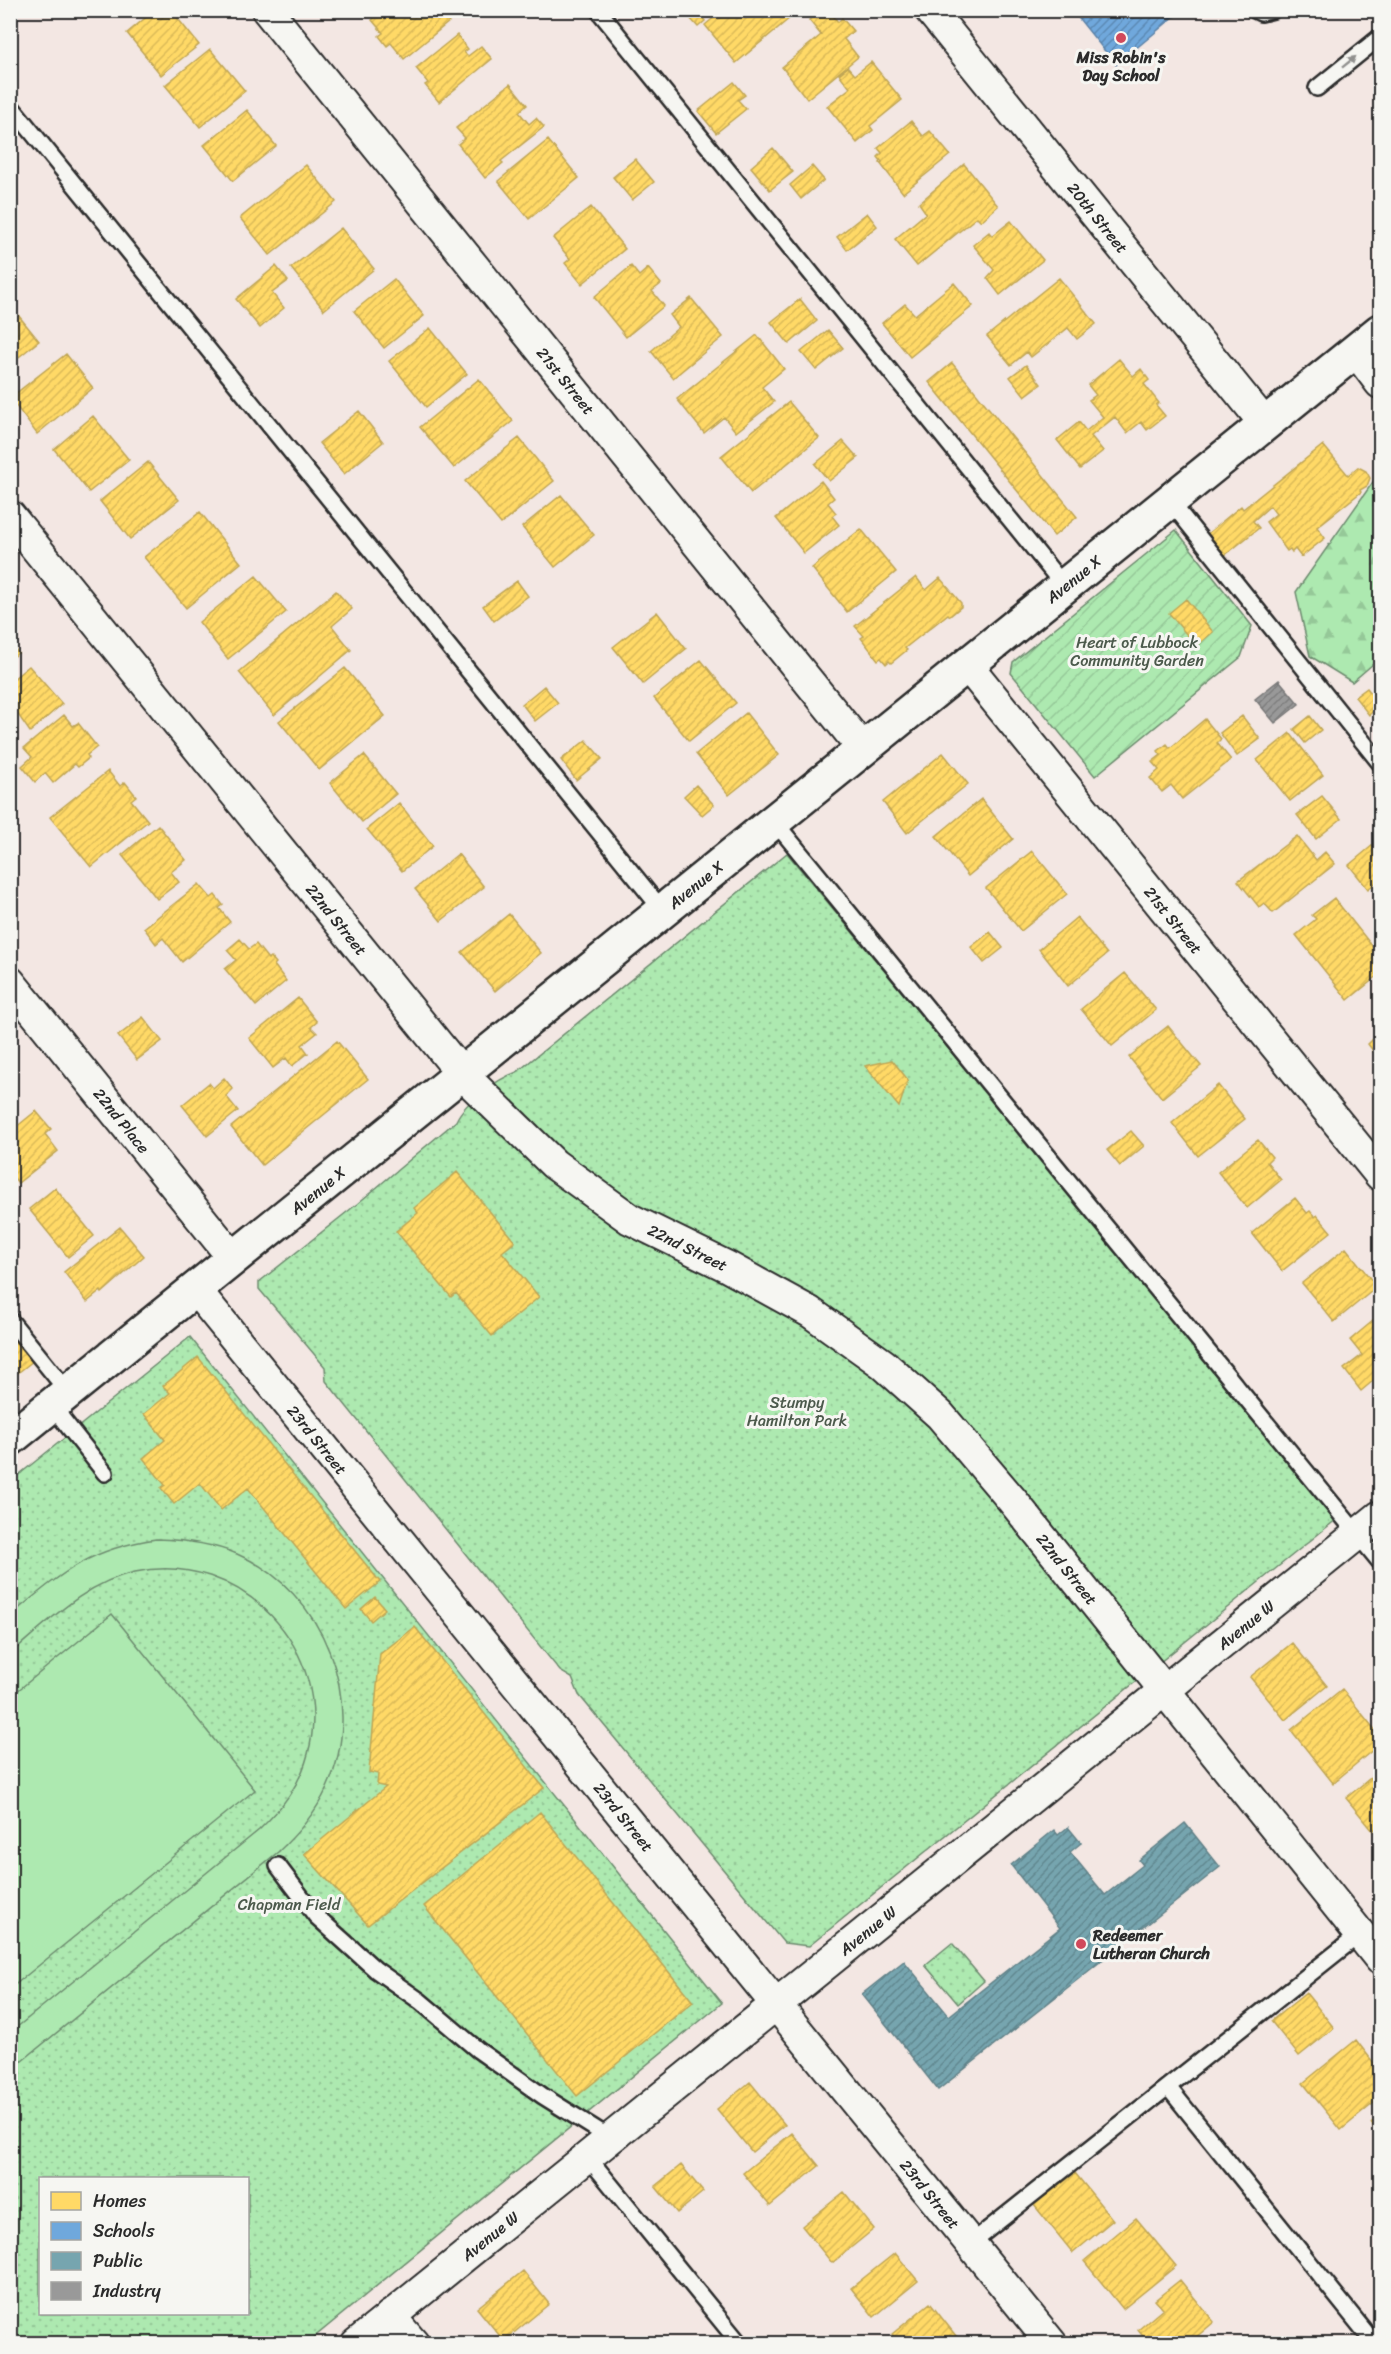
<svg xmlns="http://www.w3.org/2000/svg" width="1391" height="2354" font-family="Sriracha,sans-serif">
<defs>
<pattern id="forest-firs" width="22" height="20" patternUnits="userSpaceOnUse" patternTransform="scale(1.5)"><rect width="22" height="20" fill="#ade9b0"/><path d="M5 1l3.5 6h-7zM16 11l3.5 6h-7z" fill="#95c898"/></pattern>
<pattern id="park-dots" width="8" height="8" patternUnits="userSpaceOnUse" patternTransform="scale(1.5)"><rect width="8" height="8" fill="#ade9b0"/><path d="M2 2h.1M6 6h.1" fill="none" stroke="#95c898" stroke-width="1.8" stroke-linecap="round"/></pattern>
<pattern id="garden-furrows" width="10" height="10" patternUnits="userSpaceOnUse" patternTransform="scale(1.5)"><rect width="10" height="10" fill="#ade9b0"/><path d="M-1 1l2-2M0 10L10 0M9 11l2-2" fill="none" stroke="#95c898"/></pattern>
<pattern id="homes-hatch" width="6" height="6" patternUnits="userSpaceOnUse" patternTransform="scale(1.5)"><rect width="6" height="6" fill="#ffd966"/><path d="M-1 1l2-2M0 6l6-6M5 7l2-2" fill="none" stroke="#dbba59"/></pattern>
<pattern id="schools-hatch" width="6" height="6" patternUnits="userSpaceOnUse" patternTransform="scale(1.5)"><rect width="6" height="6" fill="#6fa8dc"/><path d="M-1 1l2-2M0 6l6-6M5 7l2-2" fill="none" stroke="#5b89b3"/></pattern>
<pattern id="public-hatch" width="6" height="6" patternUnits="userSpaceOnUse" patternTransform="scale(1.5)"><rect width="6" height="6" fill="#76a5af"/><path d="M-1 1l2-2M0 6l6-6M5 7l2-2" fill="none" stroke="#61878f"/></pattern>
<pattern id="industry-hatch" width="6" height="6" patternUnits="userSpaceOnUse" patternTransform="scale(1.5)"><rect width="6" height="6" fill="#999"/><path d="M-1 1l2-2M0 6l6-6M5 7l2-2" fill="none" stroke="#7d7d7d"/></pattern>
</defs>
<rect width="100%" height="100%" fill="#f3e7e3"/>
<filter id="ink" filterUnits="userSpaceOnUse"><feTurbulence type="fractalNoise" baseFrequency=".0167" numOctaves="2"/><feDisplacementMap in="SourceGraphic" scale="12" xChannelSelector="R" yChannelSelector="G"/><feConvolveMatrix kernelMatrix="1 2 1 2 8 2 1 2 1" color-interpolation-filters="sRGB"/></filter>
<g filter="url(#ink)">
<!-- forest -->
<path fill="url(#forest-firs)" stroke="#6c8a6e" stroke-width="1.5" d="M 1380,472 L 1380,658 L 1352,682 L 1310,656 L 1296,592 Z"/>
<!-- park -->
<path fill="url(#park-dots)" stroke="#6c8a6e" stroke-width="1.5" fill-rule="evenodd" d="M 787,853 L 1337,1519 L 809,1946 L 784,1943 L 579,1695 L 572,1678 L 560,1671 L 326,1381 L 325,1367 L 259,1289 L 259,1282 L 357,1204 L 456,1121 C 464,1102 498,1079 517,1072 Z
M 190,1337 L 722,2003 L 307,2343 L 11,2344 L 11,1481 ZM 40,2178 L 248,2178 L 248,2314 L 40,2314 Z
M 952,1943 L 984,1981 L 958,2004 L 925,1965 Z"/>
<!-- garden -->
<path fill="url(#garden-furrows)" stroke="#6c8a6e" stroke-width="1.5" d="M 1176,530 L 1252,626 L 1241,657 L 1095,776 L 1011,673 L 1013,662 Z"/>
<!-- pitch -->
<path fill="#ade9b0" stroke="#6c8a6e" stroke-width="1.5" d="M 156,1539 C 184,1540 211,1543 237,1554 C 324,1591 367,1701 327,1788 C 315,1814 298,1833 278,1852 L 11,2070 L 11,2032 L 259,1830 C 282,1808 300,1785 308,1754 C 336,1651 240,1549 135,1572 C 86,1582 48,1622 11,1653 L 11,1615 C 62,1573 88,1549 156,1539 Z
M 112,1614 L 255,1790 L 11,1988 L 11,1696 Z"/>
<!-- homes -->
<path fill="url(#homes-hatch)" stroke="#bfa554" stroke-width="1.5" d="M 155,10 L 171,10 L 199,45 L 161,75 L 127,33 Z
M 383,10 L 410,10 L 413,14 L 416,12 L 420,17 L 428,11 L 430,14 L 435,10 L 440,10 L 449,22 L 404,59 L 391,43 L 387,46 L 379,36 L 383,33 L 372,20 Z
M 723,10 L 784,10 L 790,18 L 736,63 L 705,25 Z
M 821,10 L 829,10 L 838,22 L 842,18 L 853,31 L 844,39 L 858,57 L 807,99 L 782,67 L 821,35 L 809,20 Z
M 698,12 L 705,21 L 698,27 L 690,18 Z
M 457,35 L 468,49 L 464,52 L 468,56 L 481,46 L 492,59 L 439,102 L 425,85 L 428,83 L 416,68 Z
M 210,49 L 245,91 L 200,127 L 165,85 Z
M 871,62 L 902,100 L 870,126 L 873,130 L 857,143 L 827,106 L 850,88 L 839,74 L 848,67 L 855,75 Z
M 734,82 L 745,95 L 738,100 L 746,109 L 716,133 L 698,111 Z
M 510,84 L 527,105 L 519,112 L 529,124 L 536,118 L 544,127 L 501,161 L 503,163 L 485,178 L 458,144 L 465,138 L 456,128 Z
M 247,110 L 276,146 L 233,181 L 204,145 Z
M 911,121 L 923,136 L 930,131 L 950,155 L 903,193 L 880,163 L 882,162 L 878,157 L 882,153 L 878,148 Z
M 548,140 L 579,178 L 529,219 L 498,181 Z
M 773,148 L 793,172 L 770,190 L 751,167 Z
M 635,159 L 654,182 L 632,200 L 613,177 Z
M 964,164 L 998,206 L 981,221 L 977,217 L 917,266 L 895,239 L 926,213 L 919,203 Z
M 306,165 L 336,202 L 270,255 L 240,218 Z
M 812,166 L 824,180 L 801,199 L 790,185 Z
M 591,207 L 625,249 L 582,284 L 565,263 L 570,259 L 553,238 Z
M 867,213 L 877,226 L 847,250 L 837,237 Z
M 1011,221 L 1043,260 L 1000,295 L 987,278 L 994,270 L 973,245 L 989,232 L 992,236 Z
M 341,228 L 374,269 L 324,310 L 291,268 Z
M 276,266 L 288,281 L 272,293 L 284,308 L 260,328 L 236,299 Z
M 631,266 L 639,276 L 648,268 L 661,284 L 652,291 L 664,306 L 626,337 L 594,297 Z
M 1059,278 L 1096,324 L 1077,339 L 1068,328 L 1031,357 L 1027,352 L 1011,365 L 987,336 Z
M 394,279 L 424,316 L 384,348 L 354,311 Z
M 954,283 L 973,306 L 910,357 L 882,323 L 905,304 L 915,315 Z
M 691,298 L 723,337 L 673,378 L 651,351 L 679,327 L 670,315 Z
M 800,299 L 817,321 L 789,344 L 771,322 Z
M 10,305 L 39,341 L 10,364 Z
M 430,328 L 467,374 L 426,407 L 389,361 Z
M 828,330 L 843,348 L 816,370 L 801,352 Z
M 757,335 L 784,369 L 762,387 L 774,402 L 736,432 L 724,417 L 704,433 L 677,399 Z
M 66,354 L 93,388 L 37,434 L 10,398 Z
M 1119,359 L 1133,376 L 1141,369 L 1149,380 L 1144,384 L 1159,403 L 1156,405 L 1165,416 L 1147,430 L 1141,422 L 1127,433 L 1115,417 L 1091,436 L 1103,451 L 1080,469 L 1057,440 L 1079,422 L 1086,431 L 1103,417 L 1089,400 L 1096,395 L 1088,385 Z
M 952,363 L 1077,517 L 1054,536 L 929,382 Z
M 1026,365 L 1041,384 L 1025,396 L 1010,377 Z
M 479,379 L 513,421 L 454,468 L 420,427 Z
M 789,402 L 819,438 L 751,493 L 721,456 Z
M 359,411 L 383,442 L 344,474 L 319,443 Z
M 93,416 L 129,460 L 89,492 L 54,449 Z
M 519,438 L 554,481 L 501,524 L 465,481 Z
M 843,441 L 858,458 L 829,481 L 815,464 Z
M 1323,445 L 1348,475 L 1358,467 L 1366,471 L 1370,478 L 1367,486 L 1360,490 L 1361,492 L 1317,527 L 1325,538 L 1301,557 L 1295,549 L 1292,552 L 1290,549 L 1287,551 L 1266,522 L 1276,514 L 1270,506 L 1253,521 L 1259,528 L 1224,556 L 1207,534 L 1241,506 L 1243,509 Z
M 148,462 L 179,500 L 130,539 L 100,501 Z
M 821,481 L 834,498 L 828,503 L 836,513 L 832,516 L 839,525 L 804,553 L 776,518 Z
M 561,495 L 594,535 L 555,567 L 522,527 Z
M 200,512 L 241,563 L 186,608 L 144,557 Z
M 861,529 L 896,572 L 847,612 L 812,568 Z
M 256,576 L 286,612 L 228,659 L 199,622 Z
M 916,577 L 926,590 L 940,578 L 961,603 L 961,607 L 950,616 L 948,614 L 905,648 L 907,650 L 891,663 L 889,661 L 886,664 L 881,658 L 878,660 L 861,638 L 864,636 L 855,626 Z
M 517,581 L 528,596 L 494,621 L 483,606 Z
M 336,591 L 352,609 L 332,626 L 351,650 L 274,715 L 239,672 Z
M 1186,599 L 1213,632 L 1196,646 L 1169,613 Z
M 657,612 L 686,649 L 643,684 L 613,647 Z
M 10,636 L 16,642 L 12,645 L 18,653 L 10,660 Z
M 701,660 L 736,703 L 689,741 L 654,698 Z
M 29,666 L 62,704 L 30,732 L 10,703 L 10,676 L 13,679 Z
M 345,668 L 385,716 L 319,770 L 279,721 Z
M 544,686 L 558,703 L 535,721 L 522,704 Z
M 1367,688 L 1380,705 L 1369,715 L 1355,697 Z
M 746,713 L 779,755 L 729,795 L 696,754 Z
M 64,715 L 73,726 L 78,723 L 97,747 L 87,755 L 89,758 L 78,767 L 75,764 L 53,783 L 45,773 L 35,782 L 22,766 L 32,757 L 24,748 Z
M 1242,716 L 1260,739 L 1237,756 L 1220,733 Z
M 1310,716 L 1321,730 L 1305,743 L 1294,729 Z
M 1205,719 L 1221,739 L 1217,743 L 1231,760 L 1182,799 L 1171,785 L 1162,792 L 1150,778 L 1159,770 L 1152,762 L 1161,755 L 1158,751 L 1167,744 L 1170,748 Z
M 1290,733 L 1323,775 L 1290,801 L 1257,760 Z
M 586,740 L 602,759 L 576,780 L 561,760 Z
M 943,753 L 968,784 L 907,833 L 883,802 Z
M 364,755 L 396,794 L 362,822 L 330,783 Z
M 108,771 L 120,786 L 125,782 L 136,796 L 131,800 L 148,821 L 91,867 L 50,817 Z
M 696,785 L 714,805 L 702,815 L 684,796 Z
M 1322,796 L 1341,819 L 1316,839 L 1297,815 Z
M 981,799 L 1013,839 L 968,876 L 936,836 Z
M 399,803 L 433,846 L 402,871 L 367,829 Z
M 158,825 L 186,860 L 171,872 L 179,882 L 157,899 L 122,855 Z
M 1297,836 L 1316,860 L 1325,852 L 1335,864 L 1273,913 L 1264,903 L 1259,907 L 1238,881 Z
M 1380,839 L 1380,879 L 1368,889 L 1349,865 Z
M 1032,851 L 1067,894 L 1021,931 L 986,888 Z
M 458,854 L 484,887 L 441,921 L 415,889 Z
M 199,884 L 211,898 L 215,895 L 223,905 L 219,908 L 230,922 L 182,962 L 163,938 L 156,944 L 144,928 Z
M 1334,898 L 1380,956 L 1380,974 L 1348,1000 L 1296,935 L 1316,919 L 1312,915 Z
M 509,914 L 541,953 L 495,991 L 462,952 Z
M 1077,917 L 1107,954 L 1068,986 L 1039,949 Z
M 990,932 L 1003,948 L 984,963 L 971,947 Z
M 240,939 L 249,949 L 256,944 L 268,959 L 271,957 L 276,963 L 274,965 L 286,981 L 256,1006 L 225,969 L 236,960 L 227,950 Z
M 1125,973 L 1156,1010 L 1112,1046 L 1081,1009 Z
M 298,998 L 317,1022 L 311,1027 L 317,1033 L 302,1045 L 308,1053 L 292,1066 L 286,1058 L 273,1068 L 249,1038 Z
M 143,1017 L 162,1041 L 137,1060 L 118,1036 Z
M 1168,1026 L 1201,1066 L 1162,1098 L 1129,1057 Z
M 1380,1032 L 1380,1060 L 1368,1044 Z
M 337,1041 L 368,1079 L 262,1165 L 231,1127 Z
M 892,1060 L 908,1080 L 899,1107 L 865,1066 Z
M 224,1078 L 233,1089 L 226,1096 L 238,1111 L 207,1136 L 182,1105 L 209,1083 L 213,1088 Z
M 1218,1085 L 1245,1119 L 1198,1156 L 1172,1123 Z
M 36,1111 L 51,1129 L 45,1134 L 58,1151 L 18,1183 L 10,1173 L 10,1132 Z
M 1131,1131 L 1144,1146 L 1120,1166 L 1107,1150 Z
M 1258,1140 L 1272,1157 L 1267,1162 L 1281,1180 L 1247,1208 L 1218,1172 Z
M 457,1172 L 515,1242 L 502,1252 L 539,1297 L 492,1336 L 456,1293 L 451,1297 L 396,1231 L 418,1213 L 414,1208 Z
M 55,1188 L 94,1236 L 68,1257 L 29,1209 Z
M 1295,1198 L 1307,1213 L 1310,1211 L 1315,1217 L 1317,1215 L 1331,1232 L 1282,1271 L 1252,1233 Z
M 120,1227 L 144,1256 L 102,1293 L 101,1291 L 87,1302 L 64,1272 Z
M 1346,1248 L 1377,1287 L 1334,1322 L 1302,1283 Z
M 1380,1315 L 1380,1375 L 1361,1391 L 1344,1369 L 1362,1355 L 1350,1340 Z
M 10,1333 L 33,1361 L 10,1379 Z
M 198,1357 L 380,1582 L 346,1609 L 248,1488 L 221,1510 L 200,1483 L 174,1504 L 161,1488 L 165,1485 L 143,1458 L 165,1440 L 144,1414 L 170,1393 L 163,1386 Z
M 375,1597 L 385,1609 L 371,1621 L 361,1609 Z
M 415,1627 L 544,1788 L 368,1925 L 304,1854 L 386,1787 L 377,1785 L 378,1774 L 369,1772 L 380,1654 Z
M 1292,1643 L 1327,1686 L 1285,1720 L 1250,1677 Z
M 1342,1689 L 1380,1736 L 1380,1744 L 1333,1783 L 1291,1730 Z
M 1380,1770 L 1380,1825 L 1373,1831 L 1346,1798 Z
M 540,1812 L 693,2002 L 577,2096 L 424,1906 Z
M 1306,1993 L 1334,2028 L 1299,2056 L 1271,2021 Z
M 1356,2040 L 1380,2071 L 1380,2098 L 1341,2130 L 1303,2083 Z
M 750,2082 L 785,2125 L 752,2152 L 717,2109 Z
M 1380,2116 L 1380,2135 L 1371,2123 Z
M 792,2133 L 819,2166 L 770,2206 L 743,2173 Z
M 681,2165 L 703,2192 L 677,2213 L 655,2186 Z
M 1075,2173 L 1113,2220 L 1073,2253 L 1034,2205 Z
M 844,2192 L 874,2229 L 832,2263 L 802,2226 Z
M 1136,2218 L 1176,2266 L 1123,2309 L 1084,2261 Z
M 895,2253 L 918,2281 L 874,2317 L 851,2288 Z
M 523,2271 L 549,2304 L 504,2341 L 477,2308 Z
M 1180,2280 L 1214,2322 L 1188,2344 L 1149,2344 L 1138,2330 L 1163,2309 L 1155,2300 Z
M 930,2303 L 960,2341 L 957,2344 L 900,2344 L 892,2334 Z"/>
<!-- schools -->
<path fill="url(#schools-hatch)" stroke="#5b82a7" stroke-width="1.5" d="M 1072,10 L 1181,10 L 1181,11 L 1116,65 Z"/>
<!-- public -->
<path fill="url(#public-hatch)" stroke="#608087" stroke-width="1.5" d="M 1185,1823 L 1220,1867 L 938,2090 L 862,1994 L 904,1961 L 949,2016 L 1060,1928 L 1011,1865 L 1054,1830 L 1058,1835 L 1068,1827 L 1081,1843 L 1070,1852 L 1105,1895 L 1143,1865 L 1139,1860 Z"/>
<!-- industry -->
<path fill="url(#industry-hatch)" stroke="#787878" stroke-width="1.5" d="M 1279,680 L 1299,704 L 1275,723 L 1255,699 Z"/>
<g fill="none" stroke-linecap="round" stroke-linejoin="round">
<!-- service casing -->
<g stroke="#2b2b2b" stroke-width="20">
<path id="service" d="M 598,10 L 1064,586
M 1255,10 L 1261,13 L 1273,10
M 1317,88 L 1380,37
M 10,105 L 663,911
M 1170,501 L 1380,763
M 774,821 L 1380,1562
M 10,1320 L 68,1392
M 52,1406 L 105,1473
M 278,1866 L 316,1916 L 376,1970 L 420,2001 L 478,2050 L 543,2096 L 610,2138
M 1168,2087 L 1375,2344
M 587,2156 L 740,2344
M 971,2243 L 1360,1934"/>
</g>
<!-- minor casing -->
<g stroke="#2b2b2b" stroke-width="34">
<g id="minor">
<path id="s1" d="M 267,10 L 863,749"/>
<path id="s2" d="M 930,10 L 1265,424"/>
<path d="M 1356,351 L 1380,383"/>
<path id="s3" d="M 10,516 L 462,1074 L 554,1164 L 630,1219 L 728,1267 L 810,1312 L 883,1364 L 940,1415 L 1012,1500 L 1380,1959"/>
<path id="s4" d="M 967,665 L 1380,1175"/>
<path id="s5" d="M 10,982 L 233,1258"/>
<path id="s6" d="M 195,1289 L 1052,2344"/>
<path d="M 390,2316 L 414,2344"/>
<path id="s7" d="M 356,2344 L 1380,1516"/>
</g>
</g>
<!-- tertiary casing -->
<g stroke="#2b2b2b" stroke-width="38">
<g id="tertiary">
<path id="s8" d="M 10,1439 L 1380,331"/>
</g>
</g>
<!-- service -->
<use href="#service" stroke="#f6f6f2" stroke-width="15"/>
<!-- minor -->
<use href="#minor" stroke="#f6f6f2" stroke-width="30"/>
<!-- tertiary -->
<use href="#tertiary" stroke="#f6f6f2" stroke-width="33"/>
</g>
<!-- one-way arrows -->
<defs><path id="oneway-solid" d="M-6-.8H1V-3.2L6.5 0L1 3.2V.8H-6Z" transform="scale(1.5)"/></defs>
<use fill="#90908e" href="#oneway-solid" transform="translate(1349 62) rotate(-39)"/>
</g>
<!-- markers -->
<g fill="#d1495b" stroke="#f6f6f2" stroke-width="2">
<circle cx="1121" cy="38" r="6"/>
<circle cx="1081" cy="1944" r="6"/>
</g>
<g text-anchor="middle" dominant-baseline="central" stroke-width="6" stroke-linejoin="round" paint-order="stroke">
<!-- poi labels -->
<g font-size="16" font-weight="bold" fill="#2b2b2b" stroke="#f6f6f2">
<text x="1121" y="57">Miss Robin's<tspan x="1121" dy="18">Day School</tspan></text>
<text x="1093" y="1935" text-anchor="start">Redeemer<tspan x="1093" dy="18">Lutheran Church</tspan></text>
</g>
<!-- street labels -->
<g font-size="16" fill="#2b2b2b" stroke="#f6f6f2">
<text stroke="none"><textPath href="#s2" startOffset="267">20th Street</textPath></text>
<text stroke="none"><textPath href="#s1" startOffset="476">21st Street</textPath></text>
<text stroke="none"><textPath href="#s8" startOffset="1368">Avenue X</textPath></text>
<text stroke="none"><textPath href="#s8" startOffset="882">Avenue X</textPath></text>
<text stroke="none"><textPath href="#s3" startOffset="519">22nd Street</textPath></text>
<text stroke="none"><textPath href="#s4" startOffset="328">21st Street</textPath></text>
<text stroke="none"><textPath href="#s5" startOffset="178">22nd Place</textPath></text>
<text stroke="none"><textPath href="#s8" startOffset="396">Avenue X</textPath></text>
<text stroke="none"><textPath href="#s3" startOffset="1005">22nd Street</textPath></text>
<text stroke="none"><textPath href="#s6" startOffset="194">23rd Street</textPath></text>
<text stroke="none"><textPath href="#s3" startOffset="1509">22nd Street</textPath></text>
<text stroke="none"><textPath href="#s7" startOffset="1144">Avenue W</textPath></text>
<text stroke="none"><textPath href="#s6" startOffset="680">23rd Street</textPath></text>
<text stroke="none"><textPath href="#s7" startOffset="658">Avenue W</textPath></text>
<text stroke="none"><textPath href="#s6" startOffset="1166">23rd Street</textPath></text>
<text stroke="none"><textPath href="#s7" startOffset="172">Avenue W</textPath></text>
</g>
<!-- park labels -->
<g font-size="16" fill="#4c5a4c" stroke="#f6f6f2">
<text x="1137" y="642">Heart of Lubbock<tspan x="1137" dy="18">Community Garden</tspan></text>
<text x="797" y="1402">Stumpy<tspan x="797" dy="18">Hamilton Park</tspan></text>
<text x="289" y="1904">Chapman Field</text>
</g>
</g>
<!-- margin -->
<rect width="1391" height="2354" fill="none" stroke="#f6f6f2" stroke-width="36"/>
<rect x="18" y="18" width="1355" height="2318" fill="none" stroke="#2b2b2b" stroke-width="2" filter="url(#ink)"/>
<!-- legend -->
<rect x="39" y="2177" width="210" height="138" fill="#f6f6f2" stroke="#a5a5a2" stroke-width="1.5"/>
<rect x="51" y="2192" width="30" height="18" fill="#ffd966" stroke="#a5a5a2" stroke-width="1.5"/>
<text x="93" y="2207" font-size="18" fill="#2b2b2b">Homes</text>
<rect x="51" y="2222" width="30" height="18" fill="#6fa8dc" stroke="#a5a5a2" stroke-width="1.5"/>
<text x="93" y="2237" font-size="18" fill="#2b2b2b">Schools</text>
<rect x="51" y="2252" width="30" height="18" fill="#76a5af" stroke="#a5a5a2" stroke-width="1.5"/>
<text x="93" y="2267" font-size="18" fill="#2b2b2b">Public</text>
<rect x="51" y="2282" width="30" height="18" fill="#999999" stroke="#a5a5a2" stroke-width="1.5"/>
<text x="93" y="2297" font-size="18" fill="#2b2b2b">Industry</text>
</svg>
